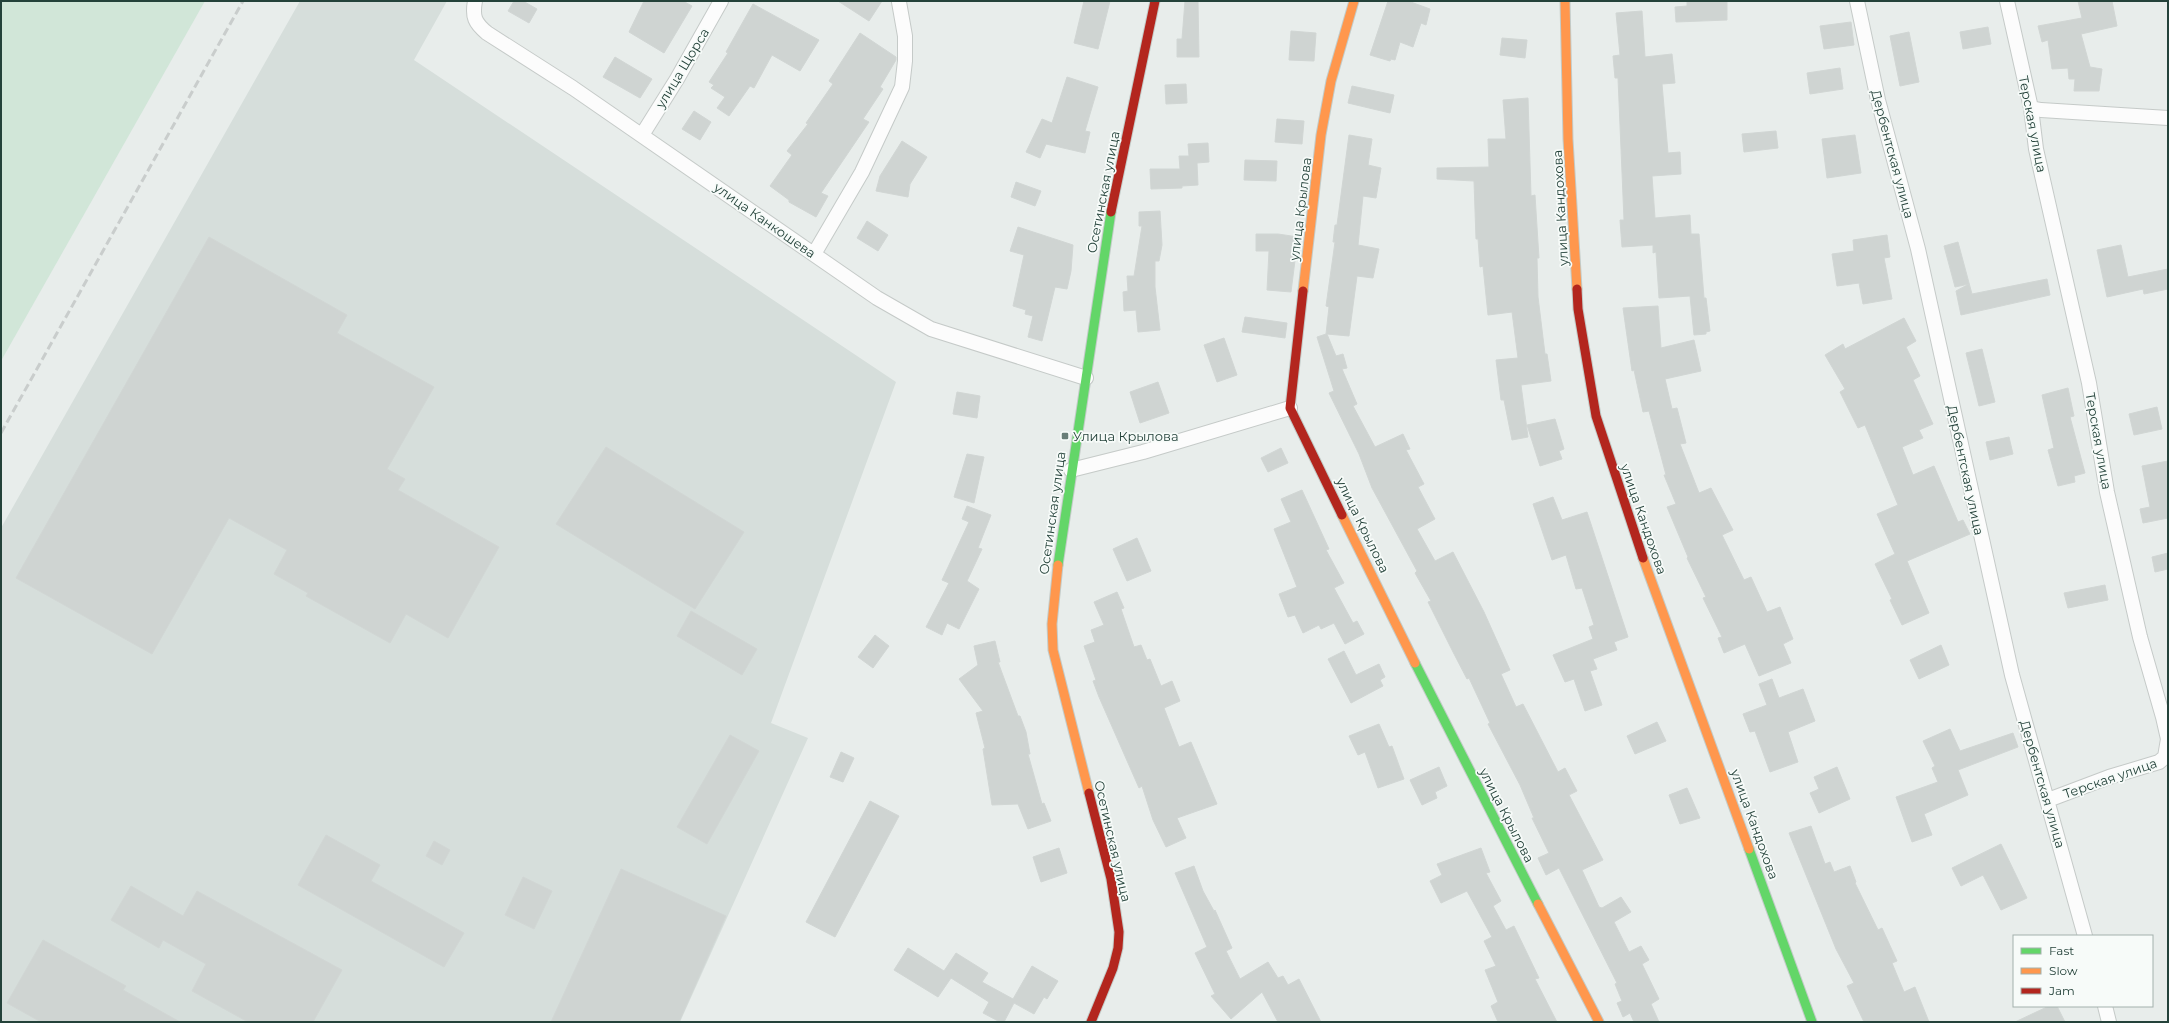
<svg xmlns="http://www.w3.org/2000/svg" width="2169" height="1023" font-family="Montserrat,sans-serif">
<rect width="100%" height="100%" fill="#e8edeb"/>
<!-- built -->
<path fill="#d6dedb" d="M 300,1 L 447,1 L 414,60 L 896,382 L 771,723 L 808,738 L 680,1022 L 1,1022 L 1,528 Z"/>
<!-- green -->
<path fill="#d1e6d8" d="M 1,1 L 205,1 L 1,361 Z"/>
<!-- building -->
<path fill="#cfd4d2" stroke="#d1d6d4" d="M 514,1 L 523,1 L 537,9 L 529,23 L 508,11 Z
M 644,1 L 683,1 L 692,6 L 664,53 L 629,32 Z
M 838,1 L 882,1 L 869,21 Z
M 1084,1 L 1110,1 L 1098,49 L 1074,43 Z
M 1185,1 L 1198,1 L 1199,57 L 1177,57 L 1177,39 L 1182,39 Z
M 1388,1 L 1408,1 L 1430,9 L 1426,25 L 1421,23 L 1413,47 L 1400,42 L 1395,60 L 1391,59 L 1390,61 L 1370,55 Z
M 1687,1 L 1727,1 L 1727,20 L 1676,22 L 1675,7 L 1687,6 Z
M 2078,1 L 2112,1 L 2117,26 L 2081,34 L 2090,67 L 2102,69 L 2099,91 L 2074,91 L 2075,79 L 2069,79 L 2068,68 L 2052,69 L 2048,40 L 2042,42 L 2038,26 L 2082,18 Z
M 753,4 L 819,40 L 800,71 L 772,55 L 754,88 L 750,86 L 729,116 L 717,108 L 725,97 L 711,88 L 714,85 L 709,82 L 728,53 L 726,52 Z
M 1642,11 L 1645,57 L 1672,54 L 1675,83 L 1662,84 L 1668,153 L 1680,152 L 1681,174 L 1652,176 L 1655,218 L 1690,215 L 1691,234 L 1699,234 L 1704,298 L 1706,298 L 1710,331 L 1706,332 L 1706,334 L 1694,335 L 1690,296 L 1659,298 L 1656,252 L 1653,253 L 1653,245 L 1622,247 L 1620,220 L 1624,220 L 1618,78 L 1615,78 L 1613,56 L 1620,55 L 1616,13 Z
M 1851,22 L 1854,45 L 1824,49 L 1820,26 Z
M 1988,27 L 1991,44 L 1963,49 L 1960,32 Z
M 1291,31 L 1316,33 L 1314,61 L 1289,60 Z
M 1909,32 L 1919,82 L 1900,86 L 1890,36 Z
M 860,33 L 896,57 L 896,60 L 880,87 L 883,89 L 863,119 L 869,122 L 821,193 L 828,196 L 816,217 L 789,202 L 789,200 L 770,186 L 792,155 L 787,151 L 808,124 L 806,123 L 833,84 L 829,81 Z
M 1502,38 L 1527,40 L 1525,58 L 1500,55 Z
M 615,57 L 652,79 L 640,98 L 603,77 Z
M 1840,68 L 1843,89 L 1810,94 L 1807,73 Z
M 1067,77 L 1098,87 L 1085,131 L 1090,132 L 1085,153 L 1046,144 L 1040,158 L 1026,152 L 1042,119 L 1052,123 Z
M 1186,84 L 1187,103 L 1166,104 L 1165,85 Z
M 1352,86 L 1394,95 L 1390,113 L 1348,103 Z
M 1528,98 L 1531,196 L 1535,195 L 1539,258 L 1537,258 L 1538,297 L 1545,354 L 1547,354 L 1551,381 L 1521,385 L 1528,437 L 1512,440 L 1504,400 L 1501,400 L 1496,360 L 1518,358 L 1512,312 L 1488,315 L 1483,266 L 1480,267 L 1478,239 L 1476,239 L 1474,181 L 1437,179 L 1437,168 L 1489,167 L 1488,139 L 1506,139 L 1503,100 Z
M 694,111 L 711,122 L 700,140 L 682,129 Z
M 1277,119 L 1304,121 L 1302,144 L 1275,142 Z
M 1776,131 L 1778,148 L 1744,152 L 1742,134 Z
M 1349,135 L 1372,139 L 1368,165 L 1381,168 L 1376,198 L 1363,196 L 1358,245 L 1379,249 L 1373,278 L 1357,276 L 1349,336 L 1327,334 L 1336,356 L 1343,354 L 1347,368 L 1342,369 L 1357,404 L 1353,406 L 1375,447 L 1403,434 L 1410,449 L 1406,450 L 1424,484 L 1418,487 L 1435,519 L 1417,529 L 1435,561 L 1453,552 L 1484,612 L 1510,670 L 1501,674 L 1516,707 L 1523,704 L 1558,772 L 1565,768 L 1577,791 L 1569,795 L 1603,860 L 1582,870 L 1599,907 L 1602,908 L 1621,897 L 1631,912 L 1614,922 L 1629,952 L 1641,946 L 1649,960 L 1642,964 L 1659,999 L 1651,1004 L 1659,1022 L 1634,1022 L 1630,1013 L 1623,1017 L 1617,1003 L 1622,1001 L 1615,984 L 1617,983 L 1559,868 L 1546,875 L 1538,858 L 1549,853 L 1532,818 L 1534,818 L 1520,785 L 1488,724 L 1490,723 L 1469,678 L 1467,679 L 1453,652 L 1428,602 L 1431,601 L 1415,573 L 1417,571 L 1372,488 L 1359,454 L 1329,393 L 1334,391 L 1317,337 L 1326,334 L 1329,307 L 1326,306 L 1335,242 L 1333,242 L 1335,225 L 1337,225 Z
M 1855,135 L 1861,173 L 1827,178 L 1822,139 Z
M 902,141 L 927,157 L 910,184 L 908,197 L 876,191 L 880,176 Z
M 1208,143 L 1209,162 L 1197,163 L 1198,185 L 1182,186 L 1182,188 L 1151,189 L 1150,169 L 1180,169 L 1179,156 L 1189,156 L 1188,144 Z
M 1245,160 L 1277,161 L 1276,181 L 1244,180 Z
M 1016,182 L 1041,191 L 1035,206 L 1011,197 Z
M 1160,211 L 1162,245 L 1159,261 L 1155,261 L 1155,287 L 1160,330 L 1138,332 L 1136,310 L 1124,311 L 1123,292 L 1128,291 L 1127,276 L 1134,276 L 1142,226 L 1139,226 L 1139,212 Z
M 867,221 L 888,235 L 878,251 L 857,238 Z
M 1018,227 L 1073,245 L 1071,271 L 1067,289 L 1055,287 L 1042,341 L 1028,337 L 1033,316 L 1025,314 L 1026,310 L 1013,306 L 1024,255 L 1010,251 Z
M 1256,234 L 1278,234 L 1298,237 L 1291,292 L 1267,290 L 1269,251 L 1256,251 Z
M 1887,235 L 1890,257 L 1884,258 L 1892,299 L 1863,304 L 1859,283 L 1837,286 L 1832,254 L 1854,251 L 1853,240 Z
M 209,237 L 347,315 L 337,333 L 434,387 L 387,469 L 405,479 L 398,490 L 499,547 L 448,638 L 406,614 L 390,643 L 306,596 L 308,593 L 274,574 L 287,550 L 229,518 L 152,654 L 16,578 Z
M 1958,242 L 1972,294 L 2047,279 L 2050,295 L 1961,315 L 1956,291 L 1969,284 L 1955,287 L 1944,246 Z
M 2121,245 L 2128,277 L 2168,269 L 2168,289 L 2144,294 L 2143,289 L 2107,297 L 2097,250 Z
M 1658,306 L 1661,348 L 1694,340 L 1701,371 L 1665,379 L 1672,409 L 1677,408 L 1686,443 L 1680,444 L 1699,493 L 1711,488 L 1733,530 L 1722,535 L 1744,580 L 1751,577 L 1767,612 L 1780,607 L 1793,639 L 1783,644 L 1791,663 L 1759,676 L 1745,644 L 1724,653 L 1718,638 L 1722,637 L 1703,598 L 1706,597 L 1687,558 L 1688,557 L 1667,507 L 1676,504 L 1664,475 L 1666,475 L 1649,411 L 1643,412 L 1634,370 L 1632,371 L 1623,308 Z
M 1245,317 L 1287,323 L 1285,338 L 1242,332 Z
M 1904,318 L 1916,341 L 1906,347 L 1920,376 L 1913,380 L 1933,424 L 1919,430 L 1923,438 L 1902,447 L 1913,475 L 1934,466 L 1958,522 L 1963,520 L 1970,534 L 1907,561 L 1929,613 L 1902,625 L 1890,600 L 1892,599 L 1875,564 L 1895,554 L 1877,514 L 1898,505 L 1865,425 L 1858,428 L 1840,392 L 1845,389 L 1825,355 L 1843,344 L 1845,349 Z
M 1224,338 L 1237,375 L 1217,382 L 1204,345 Z
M 1982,349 L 1995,402 L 1979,406 L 1966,353 Z
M 1158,382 L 1169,413 L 1140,423 L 1130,392 Z
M 2068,388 L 2074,416 L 2070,417 L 2085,473 L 2074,476 L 2075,482 L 2058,486 L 2048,450 L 2054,448 L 2042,395 Z
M 957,392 L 980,396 L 977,418 L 953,414 Z
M 2157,407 L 2162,429 L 2134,435 L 2129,414 Z
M 1555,419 L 1564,449 L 1559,451 L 1562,459 L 1540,466 L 1527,425 Z
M 2009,437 L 2013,454 L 1990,460 L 1986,442 Z
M 606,447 L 744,532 L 695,609 L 556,524 Z
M 1281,448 L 1288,463 L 1268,472 L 1261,458 Z
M 967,454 L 984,457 L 974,503 L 954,497 Z
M 2168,461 L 2168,518 L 2143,523 L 2140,509 L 2150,507 L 2142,466 Z
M 1302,490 L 1329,549 L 1326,550 L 1344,583 L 1334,588 L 1353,623 L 1357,621 L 1364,634 L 1345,644 L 1334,623 L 1321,629 L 1319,625 L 1303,633 L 1295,615 L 1288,617 L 1279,594 L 1297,587 L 1274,529 L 1291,522 L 1281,499 Z
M 1553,497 L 1562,520 L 1587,512 L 1628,637 L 1614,642 L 1617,650 L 1593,659 L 1597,669 L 1590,671 L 1602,705 L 1585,711 L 1574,679 L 1565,682 L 1553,655 L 1593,639 L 1589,627 L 1594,625 L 1582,588 L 1576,589 L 1566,555 L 1552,560 L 1533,504 Z
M 967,506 L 991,515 L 978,548 L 982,549 L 967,581 L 979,589 L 959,629 L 947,623 L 942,635 L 926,627 L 949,583 L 942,580 L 969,522 L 962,519 Z
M 1137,538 L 1151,571 L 1127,581 L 1113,549 Z
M 2168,553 L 2168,569 L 2155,572 L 2152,557 Z
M 2105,585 L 2108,600 L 2068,608 L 2064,593 Z
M 1117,592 L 1124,608 L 1121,609 L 1134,647 L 1141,645 L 1147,660 L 1150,659 L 1161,686 L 1172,681 L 1180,701 L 1164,708 L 1179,747 L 1191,742 L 1217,804 L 1177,818 L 1186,838 L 1166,847 L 1153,820 L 1142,786 L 1139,788 L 1099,697 L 1093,681 L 1096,680 L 1084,646 L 1095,642 L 1091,630 L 1104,625 L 1094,602 Z
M 691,611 L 757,649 L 742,675 L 677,636 Z
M 875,635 L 889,646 L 873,668 L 858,657 Z
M 995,641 L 1000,662 L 998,662 L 1018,716 L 1020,716 L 1026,732 L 1030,754 L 1028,754 L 1042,804 L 1044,803 L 1051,821 L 1028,829 L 1018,804 L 992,805 L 983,749 L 985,748 L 976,713 L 983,711 L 959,679 L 978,665 L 974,646 Z
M 1941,645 L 1949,665 L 1919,679 L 1910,660 Z
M 1344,651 L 1356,675 L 1379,664 L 1385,677 L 1380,680 L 1383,686 L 1351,703 L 1328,659 Z
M 1772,679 L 1779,698 L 1803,689 L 1815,721 L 1788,732 L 1798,762 L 1770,772 L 1755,731 L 1750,732 L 1743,714 L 1767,705 L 1759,684 Z
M 1657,722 L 1666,741 L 1635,754 L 1627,736 Z
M 1379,724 L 1389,747 L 1392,746 L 1404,779 L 1378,788 L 1365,752 L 1358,755 L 1349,736 Z
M 1950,729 L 1960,751 L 2013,733 L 2018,747 L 1958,770 L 1968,795 L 1924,814 L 1932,835 L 1912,842 L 1896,797 L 1938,782 L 1932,768 L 1935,766 L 1923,741 Z
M 730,735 L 759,751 L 707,844 L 677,827 Z
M 841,752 L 854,758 L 843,782 L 830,777 Z
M 1439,767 L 1447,786 L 1435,792 L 1437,798 L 1422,805 L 1410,780 Z
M 1837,767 L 1850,799 L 1819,813 L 1810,793 L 1819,789 L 1814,777 Z
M 1687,788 L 1700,818 L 1680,824 L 1669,795 Z
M 870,801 L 899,816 L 835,937 L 806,922 Z
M 1811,826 L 1825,864 L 1830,862 L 1834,872 L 1850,866 L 1856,882 L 1855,883 L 1878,930 L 1882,928 L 1897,961 L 1892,963 L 1904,992 L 1915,987 L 1929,1022 L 1864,1022 L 1847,986 L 1854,983 L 1836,949 L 1789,833 Z
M 326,835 L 380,865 L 371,881 L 464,933 L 444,967 L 298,885 Z
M 434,841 L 450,850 L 442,865 L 426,856 Z
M 2001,844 L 2027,898 L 2001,910 L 1983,875 L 1961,886 L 1952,868 Z
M 1059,848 L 1067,873 L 1041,882 L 1033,857 Z
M 1481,848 L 1490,872 L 1486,873 L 1501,901 L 1493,906 L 1506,930 L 1514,926 L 1539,978 L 1535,979 L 1557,1022 L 1498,1022 L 1491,1006 L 1498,1002 L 1485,970 L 1496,966 L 1484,941 L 1492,937 L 1467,891 L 1441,903 L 1430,881 L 1442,875 L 1437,864 Z
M 1194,866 L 1203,891 L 1214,911 L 1215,910 L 1232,948 L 1226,951 L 1240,979 L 1268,962 L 1278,978 L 1283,976 L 1288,985 L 1299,979 L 1321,1022 L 1278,1022 L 1262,992 L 1231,1019 L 1211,996 L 1215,994 L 1195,953 L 1207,947 L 1175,873 Z
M 621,869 L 726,916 L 679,1022 L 551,1022 Z
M 523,877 L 552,891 L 534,929 L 505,915 Z
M 131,886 L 183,916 L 197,891 L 342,970 L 313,1022 L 248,1022 L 192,991 L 206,964 L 163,940 L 159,948 L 111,920 Z
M 43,940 L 126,986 L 123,990 L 180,1022 L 41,1022 L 7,1003 Z
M 908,948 L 944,971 L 956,953 L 988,973 L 982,982 L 1013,999 L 1032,966 L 1058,981 L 1047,999 L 1044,997 L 1034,1014 L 1014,1003 L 1004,1022 L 1000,1022 L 983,1013 L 989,1002 L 951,978 L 938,997 L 894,970 Z
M 2049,1006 L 2057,1006 L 2065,1022 L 2015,1022 Z"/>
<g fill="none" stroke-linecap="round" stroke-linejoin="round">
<!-- street casing -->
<g stroke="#c5cac8" stroke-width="16">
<path id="street" d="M 475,1 C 472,17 475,23 487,33 L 573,88 L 877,298 L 931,329 L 1086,378
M 1857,1 L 1878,100 L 1918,249 L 2012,675 L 2085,936
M 2007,1 L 2031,108 L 2036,149 L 2089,383 L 2107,492 L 2140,637 L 2163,717 L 2168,739 L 2165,757 L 2159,762 L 2109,777 L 2048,800
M 2031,108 L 2041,110 L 2168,118
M 642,135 L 677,79 L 721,1
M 814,254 L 862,172 L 902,87 L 905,61 L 905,36 L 899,2
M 1071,470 L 1143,452 L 1290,408
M 2105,1006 L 2109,1022"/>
</g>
<!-- fast casing -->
<g stroke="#c3cbc8" stroke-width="11">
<path id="fast" d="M 1058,565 L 1111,212
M 1415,663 L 1538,904
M 1749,849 L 1812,1022"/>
</g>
<!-- slow casing -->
<g stroke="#c3cbc8" stroke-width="11">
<path id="slow" d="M 1565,1 L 1568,139 L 1577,289
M 1303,291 L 1321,135 L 1331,81 L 1354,1
M 1342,515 L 1415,663
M 1643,558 L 1749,849
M 1058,565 L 1052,624 L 1053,650 L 1089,793
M 1538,904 L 1599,1022"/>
</g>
<!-- jam casing -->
<g stroke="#c3cbc8" stroke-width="11">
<path id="jam" d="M 1111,212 L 1155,1
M 1577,289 L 1578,309 L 1596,416 L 1643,558
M 1303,291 L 1290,408 L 1342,515
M 1089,793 L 1111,879 L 1119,932 L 1118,948 L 1113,968 L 1091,1022"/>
</g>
<!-- street -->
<use href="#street" stroke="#fcfcfc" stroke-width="14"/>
<!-- fast -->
<use href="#fast" stroke="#63d668" stroke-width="9"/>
<!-- slow -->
<use href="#slow" stroke="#ff974d" stroke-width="9"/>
<!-- jam -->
<use href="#jam" stroke="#b3261e" stroke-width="9"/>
<!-- rail -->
<path stroke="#c9cdcc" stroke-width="3" stroke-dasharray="8 4" stroke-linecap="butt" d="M 1,433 L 243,1"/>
</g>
<!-- markers -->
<rect fill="#697e78" stroke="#f7fbf9" stroke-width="1.5" x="1061" y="432" width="8" height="8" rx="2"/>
<g text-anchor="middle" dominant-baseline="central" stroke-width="3.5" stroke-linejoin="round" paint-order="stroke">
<!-- street labels -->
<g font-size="13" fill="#24423a" stroke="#f7fbf9">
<text transform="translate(682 68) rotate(-59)">улица Щорса</text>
<text transform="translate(2033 124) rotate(79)">Терская улица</text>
<text transform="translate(1893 154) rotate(75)">Дербентская улица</text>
<text transform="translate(1103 192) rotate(-79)">Осетинская улица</text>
<text transform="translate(1560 208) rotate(-93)">улица Кандохова</text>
<text transform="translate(1300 209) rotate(-83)">улица Крылова</text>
<text transform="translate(765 220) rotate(35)">улица Канкошева</text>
<text transform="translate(2099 441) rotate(80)">Терская улица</text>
<text transform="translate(1966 470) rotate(78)">Дербентская улица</text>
<text transform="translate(1052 513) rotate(-82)">Осетинская улица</text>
<text transform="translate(1644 519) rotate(71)">улица Кандохова</text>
<text transform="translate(1363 525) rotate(64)">улица Крылова</text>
<text transform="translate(2110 778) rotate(-19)">Терская улица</text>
<text transform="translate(2043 784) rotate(74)">Дербентская улица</text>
<text transform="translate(1507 815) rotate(63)">улица Крылова</text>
<text transform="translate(1755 824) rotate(70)">улица Кандохова</text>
<text transform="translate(1113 841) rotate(77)">Осетинская улица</text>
</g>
<!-- poi labels -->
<g font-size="13" fill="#24423a" stroke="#f7fbf9" text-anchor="start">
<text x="1073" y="436">Улица Крылова</text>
</g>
</g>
<!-- border -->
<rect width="2169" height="1023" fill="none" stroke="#24423a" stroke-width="4"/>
<!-- legend -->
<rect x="2013" y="935" width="140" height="72" fill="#f7fbf9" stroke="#a3b1ad"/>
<rect x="2021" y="948" width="20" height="6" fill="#63d668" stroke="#a3b1ad"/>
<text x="2049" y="955" font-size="12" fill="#24423a">Fast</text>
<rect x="2021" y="968" width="20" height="6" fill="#ff974d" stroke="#a3b1ad"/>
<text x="2049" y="975" font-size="12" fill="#24423a">Slow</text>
<rect x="2021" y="988" width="20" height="6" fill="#b3261e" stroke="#a3b1ad"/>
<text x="2049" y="995" font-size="12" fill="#24423a">Jam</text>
</svg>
